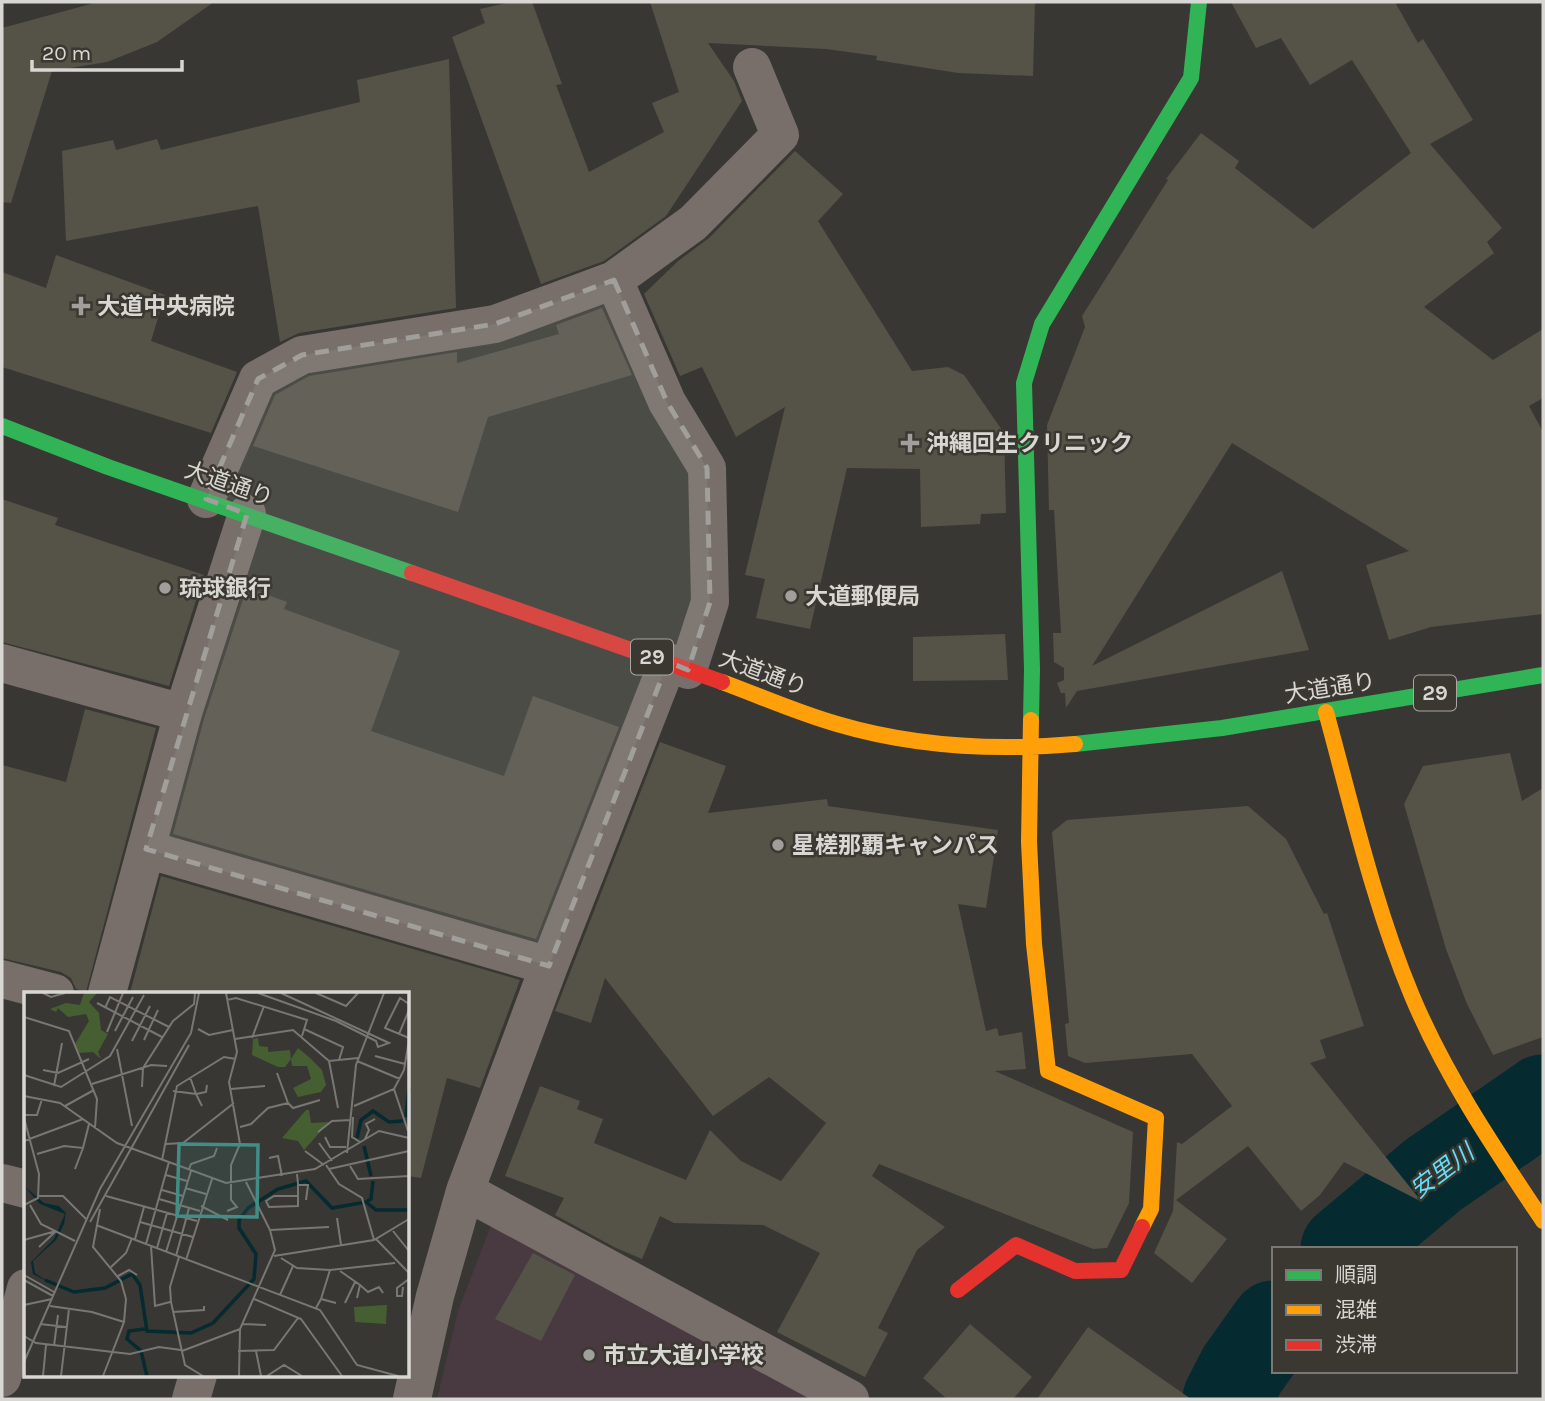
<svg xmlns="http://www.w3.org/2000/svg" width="1545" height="1401" font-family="Karla,'Noto Sans JP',sans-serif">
<rect width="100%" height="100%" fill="#383733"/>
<!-- education -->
<path fill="#493940" d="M 491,1225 L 811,1399 L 437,1399 L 458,1311 Z"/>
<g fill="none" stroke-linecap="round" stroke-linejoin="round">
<!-- river -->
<path stroke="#052a30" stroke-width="89" d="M 1345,1249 L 1433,1175 L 1543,1099
M 1227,1399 L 1242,1370 L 1274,1325"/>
</g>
<!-- building -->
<path fill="#555248" d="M 98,2 L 214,2 L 157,42 L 107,62 L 52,71 L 11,203 L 2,202 L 2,28 Z
M 511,2 L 532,2 L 562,84 L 556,85 L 589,172 L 664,132 L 652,103 L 679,92 L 650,2 L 1035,2 L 1033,76 L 958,73 L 876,60 L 877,56 L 826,49 L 708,43 L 734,81 L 742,101 L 666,216 L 604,261 L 541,284 L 452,37 L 485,23 L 480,9 Z
M 1231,2 L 1395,2 L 1418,43 L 1423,39 L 1473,120 L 1430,144 L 1502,228 L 1487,242 L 1494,253 L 1424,307 L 1493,360 L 1543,329 L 1543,398 L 1529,406 L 1543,432 L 1543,614 L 1431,627 L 1389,640 L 1366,565 L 1409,551 L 1232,443 L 1092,666 L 1282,571 L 1309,650 L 1077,691 L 1066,708 L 1065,693 L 1061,693 L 1057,683 L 1064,680 L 1064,668 L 1054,662 L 1053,633 L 1061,633 L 1054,510 L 1049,510 L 1047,425 L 1085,327 L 1082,316 L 1168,180 L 1166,179 L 1201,133 L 1239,161 L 1235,168 L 1313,229 L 1411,153 L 1352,60 L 1310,85 L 1281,38 L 1256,48 Z
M 449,59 L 456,308 L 299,333 L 280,342 L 258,206 L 66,241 L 62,151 L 113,140 L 116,150 L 157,139 L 161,150 L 360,102 L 357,80 Z
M 795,151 L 843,194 L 818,221 L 912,371 L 948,367 L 964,375 L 1004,433 L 1006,513 L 981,514 L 980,524 L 921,527 L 920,469 L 847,468 L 810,629 L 756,618 L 765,579 L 745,575 L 785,407 L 736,437 L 702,367 L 680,376 L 644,294 L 678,261 L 709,238 Z
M 56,255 L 165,295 L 151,341 L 237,372 L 211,433 L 2,367 L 2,272 L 46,288 Z
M 602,308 L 632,375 L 488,417 L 458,512 L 253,446 L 275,395 L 309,376 L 457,352 L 457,363 L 559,334 L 556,325 Z
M 2,499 L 58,518 L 55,525 L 204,575 L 169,686 L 2,642 Z
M 247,587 L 287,602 L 284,609 L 400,651 L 371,731 L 504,776 L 533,696 L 619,727 L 536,939 L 173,834 L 204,719 Z
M 1005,634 L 1008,680 L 913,681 L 913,637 Z
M 85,709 L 156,728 L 86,992 L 76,989 L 71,978 L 61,972 L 2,958 L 2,765 L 66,782 Z
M 660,742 L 726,766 L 708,813 L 827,799 L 828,806 L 998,830 L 986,908 L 958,904 L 986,1031 L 997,1028 L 999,1036 L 1022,1032 L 1026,1069 L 995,1071 L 1133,1132 L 1129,1203 L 1107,1248 L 1093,1249 L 879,1164 L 872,1176 L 945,1227 L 917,1250 L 878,1328 L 888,1333 L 865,1377 L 777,1332 L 820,1253 L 763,1225 L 674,1223 L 660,1216 L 642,1259 L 616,1248 L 555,1215 L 564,1198 L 505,1176 L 540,1086 L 580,1101 L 577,1109 L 603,1119 L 594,1143 L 686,1180 L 710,1130 L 741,1161 L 781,1181 L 826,1123 L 769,1077 L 713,1116 L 605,978 L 591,1023 L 555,1011 Z
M 1510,753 L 1522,801 L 1543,788 L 1543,1037 L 1493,1055 L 1467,1004 L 1446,949 L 1404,804 L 1423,766 Z
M 1248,806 L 1286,839 L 1324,914 L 1327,913 L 1364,1026 L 1320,1040 L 1326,1058 L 1310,1063 L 1422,1202 L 1344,1162 L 1320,1195 L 1301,1211 L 1248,1146 L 1176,1200 L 1227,1239 L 1192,1283 L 1154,1253 L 1173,1211 L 1177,1142 L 1182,1144 L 1232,1106 L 1192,1054 L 1085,1063 L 1068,1056 L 1065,1024 L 1069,1023 L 1052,832 L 1067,820 Z
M 161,876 L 520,980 L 480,1088 L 447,1078 L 421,1178 L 408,1176 L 408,993 L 130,993 Z
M 533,1253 L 575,1275 L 541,1341 L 495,1319 Z
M 970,1324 L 1032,1377 L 1013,1399 L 947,1399 L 923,1378 Z
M 1088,1327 L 1191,1399 L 1037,1399 Z"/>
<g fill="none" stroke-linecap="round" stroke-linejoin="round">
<!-- street -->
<path stroke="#786e6a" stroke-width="38" d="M 614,280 L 667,402 L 707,468 L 710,602 L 688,670
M 206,499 L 258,379 L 302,355 L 495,324 L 614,280 L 693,223 L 780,135 L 752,67
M 2,663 L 183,713
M 146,849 L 549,966
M 2,979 L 55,993
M 107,993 L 183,713 L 247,514
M 2,1183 L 26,1189
M 465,1191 L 850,1399
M 2,1378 L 26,1288
M 191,1399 L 198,1375
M 412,1399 L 435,1296 L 465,1191 L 549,966 L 668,662"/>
<!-- fast -->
<path stroke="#30b455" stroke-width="16" d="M 2,426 L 108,467 L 412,573
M 1031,720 L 1032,669 L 1024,383 L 1042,324 L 1191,78 L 1199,2
M 1075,744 L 1222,728 L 1543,675"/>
<!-- slow -->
<path stroke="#ff9f0a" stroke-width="16" d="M 722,682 C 760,696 798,713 837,724 C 915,747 995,751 1075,744
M 1326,712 C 1352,807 1374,905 1412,996 C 1446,1077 1495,1149 1543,1221
M 1031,720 L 1029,842 L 1034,944 L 1048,1071 L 1156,1118 L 1151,1209 L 1142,1227"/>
<!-- jam -->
<path stroke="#e5322d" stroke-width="16" d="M 412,573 L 722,682
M 958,1290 L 1016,1245 L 1075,1271 L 1121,1270 L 1142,1227"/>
</g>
<!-- marked area -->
<path fill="#a19f9b" fill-opacity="0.2" stroke="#a19f9b" stroke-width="5" stroke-dasharray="14 9" stroke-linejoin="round" d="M 614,280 L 667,402 L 707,468 L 710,602 L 688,670 L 668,662 L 549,966 L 146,849 L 247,514 L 206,499 L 258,379 L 302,355 L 495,324 Z"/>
<!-- markers -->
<g fill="#a19f9b" stroke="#3a3831" stroke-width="2.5">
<path d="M77.5 295.5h7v7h7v7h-7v7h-7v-7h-7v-7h7z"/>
<path d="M906.5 432.5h7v7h7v7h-7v7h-7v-7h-7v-7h7z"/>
<circle cx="165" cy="588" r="7"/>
<circle cx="791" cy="596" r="7"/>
<circle cx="778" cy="845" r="7"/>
<circle cx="589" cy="1355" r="7"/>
</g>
<g text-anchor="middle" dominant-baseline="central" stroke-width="5" stroke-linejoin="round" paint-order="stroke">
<!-- shield labels -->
<g fill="#3a3831" stroke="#a9a7a2" stroke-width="2">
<rect x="631" y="639.5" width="42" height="35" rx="5"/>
<rect x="1414" y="675.5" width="42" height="35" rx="5"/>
</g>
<g font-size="21" font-weight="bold" fill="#d9d7d3">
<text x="652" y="657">29</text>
<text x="1435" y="693">29</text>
</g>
<!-- poi labels -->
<g font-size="23" font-weight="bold" fill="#d9d7d3" stroke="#3a3831" text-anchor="start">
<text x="97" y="306">大道中央病院</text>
<text x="926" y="443">沖縄回生クリニック</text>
<text x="179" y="588">琉球銀行</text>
<text x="805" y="596">大道郵便局</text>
<text x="792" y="845">星槎那覇キャンパス</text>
<text x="603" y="1355">市立大道小学校</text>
</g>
<!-- street labels -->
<g font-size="23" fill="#d9d7d3" stroke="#3a3831">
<text transform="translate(229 484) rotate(19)">大道通り</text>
<text transform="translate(763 673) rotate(20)">大道通り</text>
<text transform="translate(1330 688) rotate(-9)">大道通り</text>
</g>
<!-- water labels -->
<g font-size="24" font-style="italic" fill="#62def7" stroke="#3a3831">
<text transform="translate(1442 1171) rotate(-37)">安里川</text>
</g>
</g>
<!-- overview -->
<g transform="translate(24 992)">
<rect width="385" height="385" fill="#383733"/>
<path d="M 60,1 L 73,1 L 65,10 L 75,21 L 77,38 L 84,42 L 74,60 L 77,67 L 69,60 L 54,61 L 51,52 L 65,29 L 62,22 L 44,25 L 34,16 L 32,20 L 26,17 L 42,11 L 56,13 ZM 234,46 L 235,54 L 244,55 L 244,60 L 266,58 L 267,67 L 274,56 L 286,66 L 298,78 L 302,93 L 297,100 L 274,105 L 269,96 L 287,87 L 283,74 L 268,74 L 267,67 L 261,75 L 254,75 L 228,63 L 229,47 ZM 282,118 L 285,118 L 287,131 L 305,130 L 280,158 L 274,149 L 258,146 ZM 363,313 L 362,332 L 331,330 L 330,315 Z" fill="#465f32"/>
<path d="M 0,194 L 20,211 L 35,214 L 42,221 L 40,232 L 32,248 L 9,269 L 11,281 L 26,291 L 9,282 L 7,270 L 30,247 L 41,222 L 16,212 Z" fill="#052a30"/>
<path fill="none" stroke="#052a30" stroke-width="3.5" d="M 382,125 L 385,96M 333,146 L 337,128 L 349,119 L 365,130 L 379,129M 340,154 L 347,184M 342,210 L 347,207 L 349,189M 21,288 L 50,300 L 81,296 L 108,282 L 116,293 L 123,339 L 167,341 L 189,331 L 230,287 L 232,262 L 215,236 L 215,228 L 224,216 L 254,197 L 282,189 L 308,216 L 342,210 L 352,218 L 385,218M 121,337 L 105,339 L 103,347 L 117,359 L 123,384"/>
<path fill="none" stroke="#787773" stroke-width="2" d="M 19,1 L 27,5 L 41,1M 202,1 L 213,60 L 205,90 L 216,152 L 207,173 L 207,208 L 213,215 L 203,219M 234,1 L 312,29 L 352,49 L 354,55 L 365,51 L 257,1M 292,1 L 322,14 L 334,1M 203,8 L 212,6 L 283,28 L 278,44M 73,11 L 138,45M 385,12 L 376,6 L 361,36 L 385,46M 81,16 L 86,5 L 145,35M 0,25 L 45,39 L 73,107 L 71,136M 174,37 L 185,43 L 209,38M 280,37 L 319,55 L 315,68M 91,39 L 109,5M 83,40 L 99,1M 375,42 L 385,18M 228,46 L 240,14M 211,47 L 269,38 L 305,69 L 334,66M 120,48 L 134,18M 108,49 L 126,14M 93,57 L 108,134M 351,64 L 381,72M 305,69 L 314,116M 333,69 L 376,87M 19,78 L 34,81 L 65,67M 0,83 L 37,95 L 86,64 L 120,3M 166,85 L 172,102 L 182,100 L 183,93M 68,92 L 127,73 L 143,74M 30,94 L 38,51M 118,95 L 119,76 L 149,29 L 170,12 L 171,1M 207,97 L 241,94M 370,97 L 384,139M 149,99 L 172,102 L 178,114M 0,104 L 36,111 L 93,151 L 202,191 L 291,177 L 355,139 L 385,146M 264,111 L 269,116 L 296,108M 41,114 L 70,98M 330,114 L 370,97 L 380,78 L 385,48M 0,123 L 13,123 L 18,107M 329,125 L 328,145 L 336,150M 0,126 L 15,182 L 14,206 L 0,213M 216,135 L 227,132 L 244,116 L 264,111 L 253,81M 294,140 L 308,129 L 327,128M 301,145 L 306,155 L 322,155M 341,147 L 345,138 L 342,132 L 351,127M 0,149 L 59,127M 295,151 L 308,169M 142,152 L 159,151 L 210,111M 281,159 L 300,173M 323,161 L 332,73 L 360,1M 13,162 L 40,154 L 59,156 L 65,132M 245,166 L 254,164 L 258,184M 138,168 L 153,94 L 200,65 L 212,67M 302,173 L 315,192 L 338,206 L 350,248M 326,174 L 334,187 L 385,184M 51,177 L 59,156M 165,177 L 167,172 L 190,164 L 193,156M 305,177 L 385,159M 273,182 L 274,192 L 274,214 L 245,215 L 242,209 L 250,204 L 274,204M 142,183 L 163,189M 274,193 L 284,193 L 282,208M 161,196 L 182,202M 138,198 L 159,204M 15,204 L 39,204 L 62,227M 82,204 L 173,229M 135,207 L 176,219M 6,213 L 17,232 L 51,249M 177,214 L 204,228M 76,217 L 69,255 L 97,289 L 102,307 L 100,330 L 79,384M 313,226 L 317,253M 66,230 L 165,53M 116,230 L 169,245M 72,233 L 296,318 L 333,373 L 374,384M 246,238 L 305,235M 369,239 L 385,259M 111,247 L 120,215M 352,247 L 385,281M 0,248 L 32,239M 122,252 L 145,170M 127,254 L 131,314 L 146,310M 15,255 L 31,240M 133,256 L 143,221M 142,260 L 167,179M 152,264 L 165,216M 250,264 L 350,248 L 385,227M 155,265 L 146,295 L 147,310 L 161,373 L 179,384M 257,266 L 273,276 L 306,278 L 371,271M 162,268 L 188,187M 87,275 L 102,261 L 108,246M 316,279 L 336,293 L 333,306M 0,283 L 30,300M 94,284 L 105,278 L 113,283M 0,288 L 29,304M 336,293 L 344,300 L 355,295 L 359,301M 379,295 L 378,304 L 373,304 L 373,296 L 385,287M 256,303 L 269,274M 230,307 L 277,327 L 318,384M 297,307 L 306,278M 321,311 L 331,290M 0,313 L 28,307M 26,314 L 68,320 L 100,330M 292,316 L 297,307 L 312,311M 149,320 L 180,318 L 180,314M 16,332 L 42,335M 218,332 L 242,333M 0,344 L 12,351 L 106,362 L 135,355 L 157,358M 30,354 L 34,323M 158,359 L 216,337M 214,359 L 250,358 L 274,326M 232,359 L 237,384M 0,370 L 76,197 L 167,41 L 175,1M 19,384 L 22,353M 37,384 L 45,317M 215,384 L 216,337 L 251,258 L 246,238 L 222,190M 243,384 L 260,373 L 278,384"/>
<path fill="#428e87" fill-opacity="0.15" stroke="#428e87" stroke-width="3.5" d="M 155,152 L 234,153 L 233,225 L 153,224 Z"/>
<rect width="385" height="385" fill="none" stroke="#d9d7d3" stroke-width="3.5"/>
</g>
<!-- border -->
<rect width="1545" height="1401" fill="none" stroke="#d9d7d3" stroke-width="7"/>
<!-- legend -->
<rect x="1272" y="1247" width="245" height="126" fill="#3a3831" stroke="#7a7872" stroke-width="2"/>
<rect x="1286" y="1270" width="35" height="10" fill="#30b455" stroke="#7a7872" stroke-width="2"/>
<text x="1335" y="1282" font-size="21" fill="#d9d7d3">順調</text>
<rect x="1286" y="1305" width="35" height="10" fill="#ff9f0a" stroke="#7a7872" stroke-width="2"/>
<text x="1335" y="1317" font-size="21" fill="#d9d7d3">混雑</text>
<rect x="1286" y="1340" width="35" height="10" fill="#e5322d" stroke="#7a7872" stroke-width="2"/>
<text x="1335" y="1352" font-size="21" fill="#d9d7d3">渋滞</text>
<!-- scale -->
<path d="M32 60v10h150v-10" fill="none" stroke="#d9d7d3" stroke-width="3.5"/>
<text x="42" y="60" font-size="21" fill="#d9d7d3" stroke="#3a3831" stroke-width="5" paint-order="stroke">20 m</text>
</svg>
